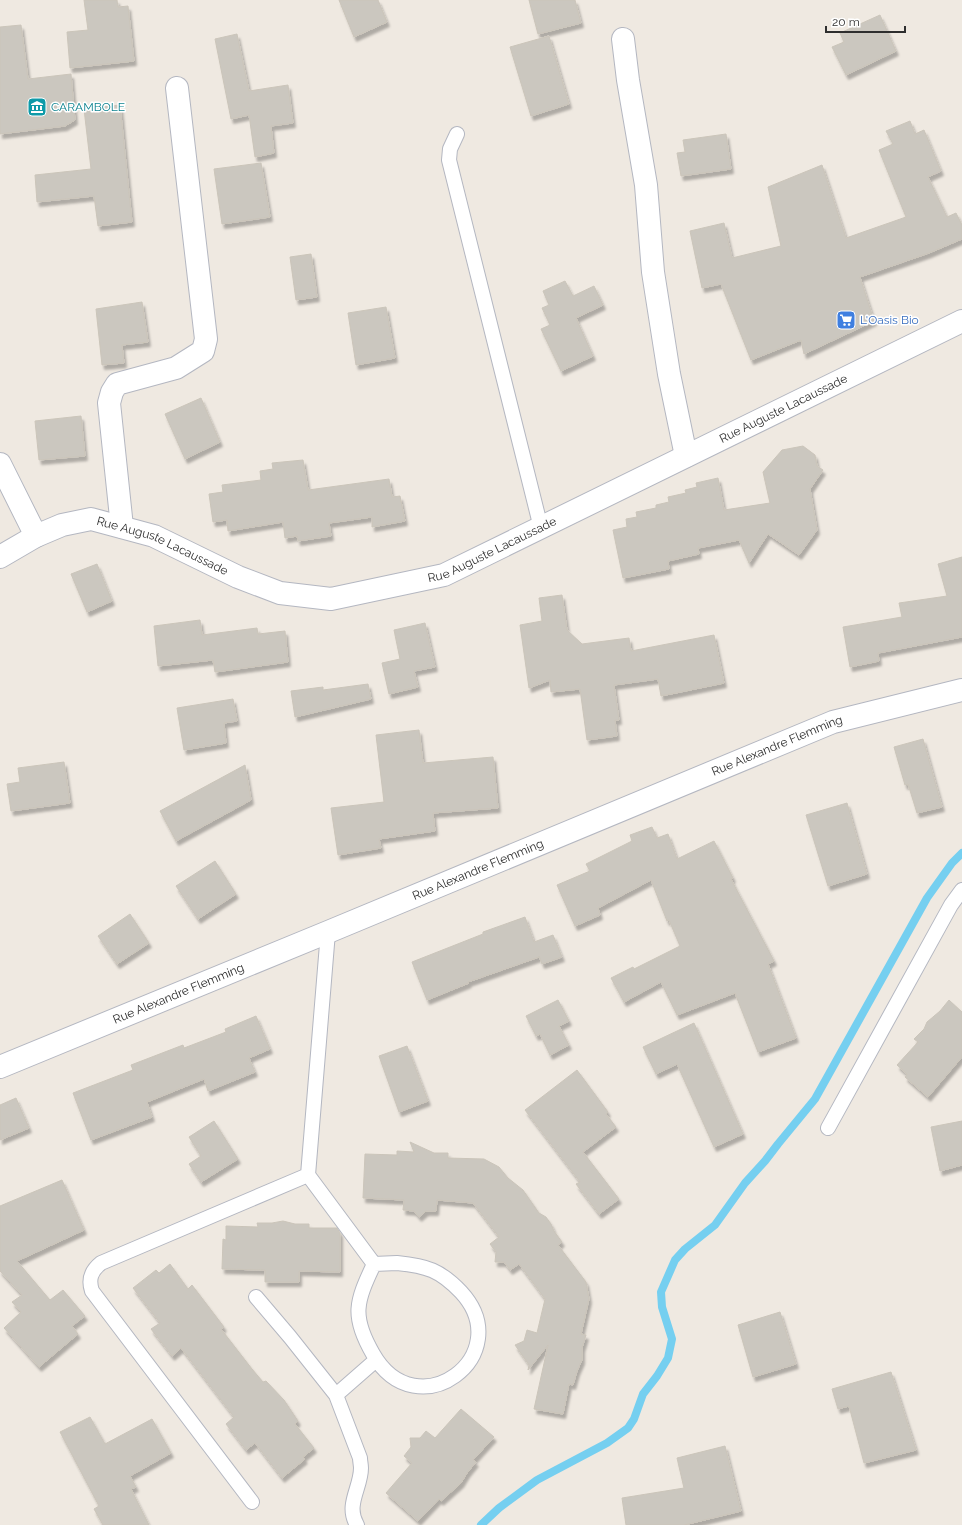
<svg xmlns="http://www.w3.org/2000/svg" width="962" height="1525" font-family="Raleway,sans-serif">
<defs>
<filter id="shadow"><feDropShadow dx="2.5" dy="4.5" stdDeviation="1" flood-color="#0004"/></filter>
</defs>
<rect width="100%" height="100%" fill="#efe9e1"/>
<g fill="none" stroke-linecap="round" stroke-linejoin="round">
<!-- stream -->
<path stroke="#75cff0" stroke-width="8" d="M 481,1525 L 499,1508 L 537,1480 L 607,1443 L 628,1428 L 634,1419 L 643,1394 L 657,1376 L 668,1358 L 672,1339 L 662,1307 L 661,1292 L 675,1260 L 685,1249 L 715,1225 L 745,1183 L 765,1161 L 778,1144 L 815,1099 L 927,898 L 952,863 L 962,853"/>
</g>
<!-- building -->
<path fill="#cbc7bf" stroke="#cbc5ba" filter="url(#shadow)" d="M 84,0 L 117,0 L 118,7 L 128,6 L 134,61 L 70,68 L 67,32 L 88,30 Z
M 339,0 L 378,0 L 387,22 L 354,37 Z
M 529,0 L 575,0 L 581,23 L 538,34 Z
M 880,15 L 896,51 L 846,75 L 832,47 L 844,42 L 840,33 Z
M 21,25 L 28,79 L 71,74 L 75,120 L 65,126 L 0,134 L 0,27 Z
M 237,34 L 249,91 L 288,85 L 293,123 L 271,126 L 274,153 L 255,157 L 249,115 L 231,119 L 215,39 Z
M 549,36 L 569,104 L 531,116 L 510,47 Z
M 120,105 L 132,222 L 98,226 L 94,196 L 37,202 L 35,175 L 91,169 L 84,109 Z
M 910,121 L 915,134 L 924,130 L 941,171 L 928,177 L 947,217 L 956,213 L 962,225 L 962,239 L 929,253 L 860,277 L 874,321 L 804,354 L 801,340 L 751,360 L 721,284 L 702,288 L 690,231 L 724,223 L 732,258 L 781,246 L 768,187 L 822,165 L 846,238 L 906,217 L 879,150 L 893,144 L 886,131 Z
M 726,134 L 731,169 L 681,176 L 677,153 L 685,152 L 683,140 Z
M 261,163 L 270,217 L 222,224 L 214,169 Z
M 311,254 L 317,297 L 296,300 L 290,257 Z
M 565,281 L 573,296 L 594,286 L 603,305 L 576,318 L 593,356 L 561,371 L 541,329 L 550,325 L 542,308 L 549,305 L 543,291 Z
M 142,302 L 148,342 L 122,345 L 124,363 L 102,365 L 96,309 Z
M 386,307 L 395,358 L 356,365 L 348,313 Z
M 201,398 L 220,442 L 185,459 L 165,414 Z
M 81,416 L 85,456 L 39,460 L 35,421 Z
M 803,446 L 815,455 L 817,466 L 823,470 L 810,489 L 817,530 L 799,555 L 768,534 L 749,563 L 739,540 L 698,548 L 699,554 L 668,561 L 669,569 L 623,578 L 613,530 L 627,527 L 626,519 L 637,517 L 636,512 L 656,508 L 656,505 L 669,502 L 668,497 L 686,493 L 685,490 L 697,487 L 696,483 L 718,478 L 724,510 L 770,503 L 763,472 L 782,450 Z
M 303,460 L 308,490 L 389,479 L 392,497 L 400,496 L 405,521 L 372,527 L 372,517 L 329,523 L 331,536 L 298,541 L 297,536 L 285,538 L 283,522 L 228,531 L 227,520 L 213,522 L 209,494 L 223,492 L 222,485 L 261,480 L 260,471 L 273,469 L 272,463 Z
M 962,557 L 962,637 L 878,653 L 879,661 L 850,667 L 843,627 L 902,617 L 899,603 L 947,596 L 938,564 Z
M 97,564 L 112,601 L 87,612 L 71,574 Z
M 562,595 L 567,630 L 582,644 L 629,638 L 631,651 L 714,635 L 724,683 L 661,696 L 658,679 L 614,685 L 619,720 L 615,720 L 617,736 L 587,740 L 580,689 L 551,692 L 550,680 L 529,688 L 520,625 L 542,621 L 539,598 Z
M 200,620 L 202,635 L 257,628 L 258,634 L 285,631 L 288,662 L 215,672 L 213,660 L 158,666 L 154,626 Z
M 425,623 L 435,667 L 414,671 L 418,687 L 389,694 L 382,663 L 400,659 L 394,630 Z
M 368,684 L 371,699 L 295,717 L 291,691 L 323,687 L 323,690 Z
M 233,699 L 237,721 L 224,723 L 226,743 L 184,750 L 177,708 Z
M 419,730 L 423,763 L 493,757 L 498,808 L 433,813 L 435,831 L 379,839 L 381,848 L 338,855 L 331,808 L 384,802 L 376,735 Z
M 923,739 L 942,807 L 917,813 L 908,784 L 905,785 L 894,747 Z
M 64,762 L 70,803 L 11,811 L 7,784 L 20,782 L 18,768 Z
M 245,765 L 251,800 L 176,841 L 160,811 Z
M 847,803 L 867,874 L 828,886 L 806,815 Z
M 652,827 L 657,838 L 668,834 L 677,859 L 714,841 L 733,878 L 731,879 L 774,961 L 768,964 L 796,1038 L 758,1052 L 735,993 L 677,1015 L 661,982 L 624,1002 L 611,978 L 633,967 L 634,969 L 680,946 L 669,920 L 667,921 L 651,880 L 598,908 L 600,915 L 575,926 L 557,885 L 590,871 L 586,864 L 632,841 L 630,835 Z
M 215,861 L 236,894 L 198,919 L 176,886 Z
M 130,914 L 149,943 L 117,964 L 98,936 Z
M 525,917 L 534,942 L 553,935 L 562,957 L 542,964 L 539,956 L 539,957 L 468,982 L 469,983 L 427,1000 L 412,962 L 483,934 L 483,932 Z
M 558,1000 L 569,1021 L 559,1026 L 569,1045 L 550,1055 L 540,1034 L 536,1036 L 526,1016 Z
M 949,1000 L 962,1012 L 962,1057 L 928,1097 L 905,1077 L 907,1074 L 897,1065 L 918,1042 L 914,1039 L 924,1029 L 927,1022 L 940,1011 Z
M 256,1016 L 270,1049 L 249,1058 L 255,1072 L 208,1091 L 204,1079 L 147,1102 L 152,1117 L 91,1140 L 73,1093 L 133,1070 L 131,1065 L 183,1045 L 184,1048 L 226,1032 L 225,1029 Z
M 694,1023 L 743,1134 L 714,1147 L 677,1064 L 656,1074 L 643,1047 Z
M 407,1046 L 428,1101 L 399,1112 L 379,1056 Z
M 577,1070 L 608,1112 L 606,1114 L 616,1127 L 583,1152 L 619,1199 L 599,1214 L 576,1184 L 580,1182 L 525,1110 Z
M 16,1098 L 29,1128 L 0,1140 L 0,1105 Z
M 214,1121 L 238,1159 L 201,1182 L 189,1164 L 201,1156 L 189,1137 Z
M 962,1121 L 962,1165 L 940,1171 L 931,1127 Z
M 410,1142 L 434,1153 L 448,1153 L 448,1158 L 484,1159 L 499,1167 L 508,1178 L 523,1190 L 539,1213 L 546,1217 L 551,1224 L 554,1231 L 562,1242 L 558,1245 L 586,1282 L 589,1299 L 581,1334 L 586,1335 L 582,1348 L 582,1360 L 577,1371 L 573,1385 L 569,1384 L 563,1414 L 534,1409 L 548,1345 L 528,1370 L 529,1365 L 515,1345 L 524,1341 L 527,1330 L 537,1333 L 545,1299 L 519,1264 L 510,1270 L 504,1262 L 495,1262 L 496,1252 L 490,1244 L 499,1237 L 473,1203 L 437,1200 L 436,1211 L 426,1211 L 419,1217 L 414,1211 L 403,1210 L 404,1200 L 363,1198 L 365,1154 L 397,1155 L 397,1151 L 414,1152 Z
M 62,1180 L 84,1230 L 17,1261 L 50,1300 L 63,1290 L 85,1316 L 72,1326 L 78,1334 L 39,1367 L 4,1328 L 21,1312 L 12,1302 L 22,1295 L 0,1271 L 0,1206 Z
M 283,1221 L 295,1224 L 309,1224 L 309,1228 L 337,1228 L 340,1233 L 340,1272 L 299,1271 L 299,1282 L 265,1282 L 265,1270 L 222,1269 L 223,1239 L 226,1240 L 226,1226 L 258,1227 L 257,1223 L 272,1223 Z
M 170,1264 L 188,1289 L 192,1285 L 224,1327 L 221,1329 L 252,1369 L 263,1382 L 266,1381 L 284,1400 L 298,1421 L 295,1424 L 314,1448 L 303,1457 L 305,1459 L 282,1478 L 255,1443 L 246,1450 L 226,1424 L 234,1417 L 181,1348 L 172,1356 L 151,1329 L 160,1323 L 133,1288 L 156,1270 L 159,1273 Z
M 780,1312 L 796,1364 L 753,1377 L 738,1325 Z
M 891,1372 L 916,1450 L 864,1463 L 849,1406 L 838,1409 L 832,1389 Z
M 461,1409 L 494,1437 L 473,1460 L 476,1462 L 467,1473 L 461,1483 L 441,1501 L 439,1499 L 418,1521 L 386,1493 L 412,1463 L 404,1456 L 411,1447 L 410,1438 L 420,1438 L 426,1431 L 435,1438 Z
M 90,1417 L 105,1444 L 152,1419 L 171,1453 L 130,1476 L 136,1487 L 131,1489 L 149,1525 L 103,1525 L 94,1509 L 99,1506 L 60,1432 Z
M 725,1446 L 741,1511 L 684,1525 L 626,1525 L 622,1498 L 684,1488 L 677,1458 Z"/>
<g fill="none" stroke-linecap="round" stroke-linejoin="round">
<!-- lane casing -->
<g stroke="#b4b7c1" stroke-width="16">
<path id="lane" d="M 457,134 L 450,149 L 449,160 L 541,528
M 328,932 L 308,1175 L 374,1264
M 828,1128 L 951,905 L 962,890
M 397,1263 C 427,1266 440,1270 461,1292 C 519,1355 417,1431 373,1354 C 351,1316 356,1302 374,1264 Z
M 256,1297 L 290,1337 L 336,1395 L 376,1360
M 336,1395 L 360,1458 C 360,1461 361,1465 361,1468 C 361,1488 345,1505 357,1525
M 252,1502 L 92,1291 C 88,1279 91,1271 101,1263 L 308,1175"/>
</g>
<!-- street casing -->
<g stroke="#b4b7c1" stroke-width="24">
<g id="street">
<path d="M 623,39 L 628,80 L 646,185 L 653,272 L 669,374 L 686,456"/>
<path d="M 0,464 L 36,536"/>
<path d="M 122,527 L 109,403 L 112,392 L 117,384 L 176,368 L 203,351 L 206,339 L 177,88"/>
<path id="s1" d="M 0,557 L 36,536 L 62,525 L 91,519 L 154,536 L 238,577 L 280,593 L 331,599 L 444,575 L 962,321"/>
<path id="s2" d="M 0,1067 L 328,932 L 833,722 L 962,690"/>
</g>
</g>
<!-- lane -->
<use href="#lane" stroke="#fff" stroke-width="14"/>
<!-- street -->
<use href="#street" stroke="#fff" stroke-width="22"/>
</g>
<!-- icons -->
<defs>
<g id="museum-square" transform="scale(1)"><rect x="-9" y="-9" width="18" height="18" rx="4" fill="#0f9aa8" stroke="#fff"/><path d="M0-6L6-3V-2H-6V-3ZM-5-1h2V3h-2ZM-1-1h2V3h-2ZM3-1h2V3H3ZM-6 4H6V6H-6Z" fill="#fff"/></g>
<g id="supermarket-square" transform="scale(1)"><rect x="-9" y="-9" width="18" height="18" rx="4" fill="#3f7fe0" stroke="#fff"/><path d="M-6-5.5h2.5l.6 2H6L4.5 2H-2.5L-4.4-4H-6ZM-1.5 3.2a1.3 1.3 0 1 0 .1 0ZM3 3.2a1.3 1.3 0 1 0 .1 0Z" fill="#fff"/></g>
</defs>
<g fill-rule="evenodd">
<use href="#museum-square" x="37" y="107"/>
<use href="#supermarket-square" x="846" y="320"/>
</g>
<g text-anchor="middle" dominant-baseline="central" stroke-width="3" stroke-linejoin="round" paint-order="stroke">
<!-- culture labels -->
<g font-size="12" fill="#0d838f" stroke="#fff" text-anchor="start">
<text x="51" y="107">CARAMBOLE</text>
</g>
<!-- shop labels -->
<g font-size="12" fill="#366cbe" stroke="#fff" text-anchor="start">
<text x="860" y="320">L'Oasis Bio</text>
</g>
<!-- street labels -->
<g font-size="12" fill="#2e2e2e" stroke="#fff">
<text stroke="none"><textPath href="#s1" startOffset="848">Rue Auguste Lacaussade</textPath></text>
<text stroke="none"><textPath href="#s1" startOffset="176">Rue Auguste Lacaussade</textPath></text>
<text stroke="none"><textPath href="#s1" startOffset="524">Rue Auguste Lacaussade</textPath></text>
<text stroke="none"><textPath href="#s2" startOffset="841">Rue Alexandre Flemming</textPath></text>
<text stroke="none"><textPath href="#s2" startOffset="517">Rue Alexandre Flemming</textPath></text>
<text stroke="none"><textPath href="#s2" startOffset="193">Rue Alexandre Flemming</textPath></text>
</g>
</g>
<!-- scale -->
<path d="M826 26v6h79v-6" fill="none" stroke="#2e2e2e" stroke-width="2"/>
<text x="832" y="26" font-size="12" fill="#2e2e2e" stroke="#ffffff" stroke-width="3" paint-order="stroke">20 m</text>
</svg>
